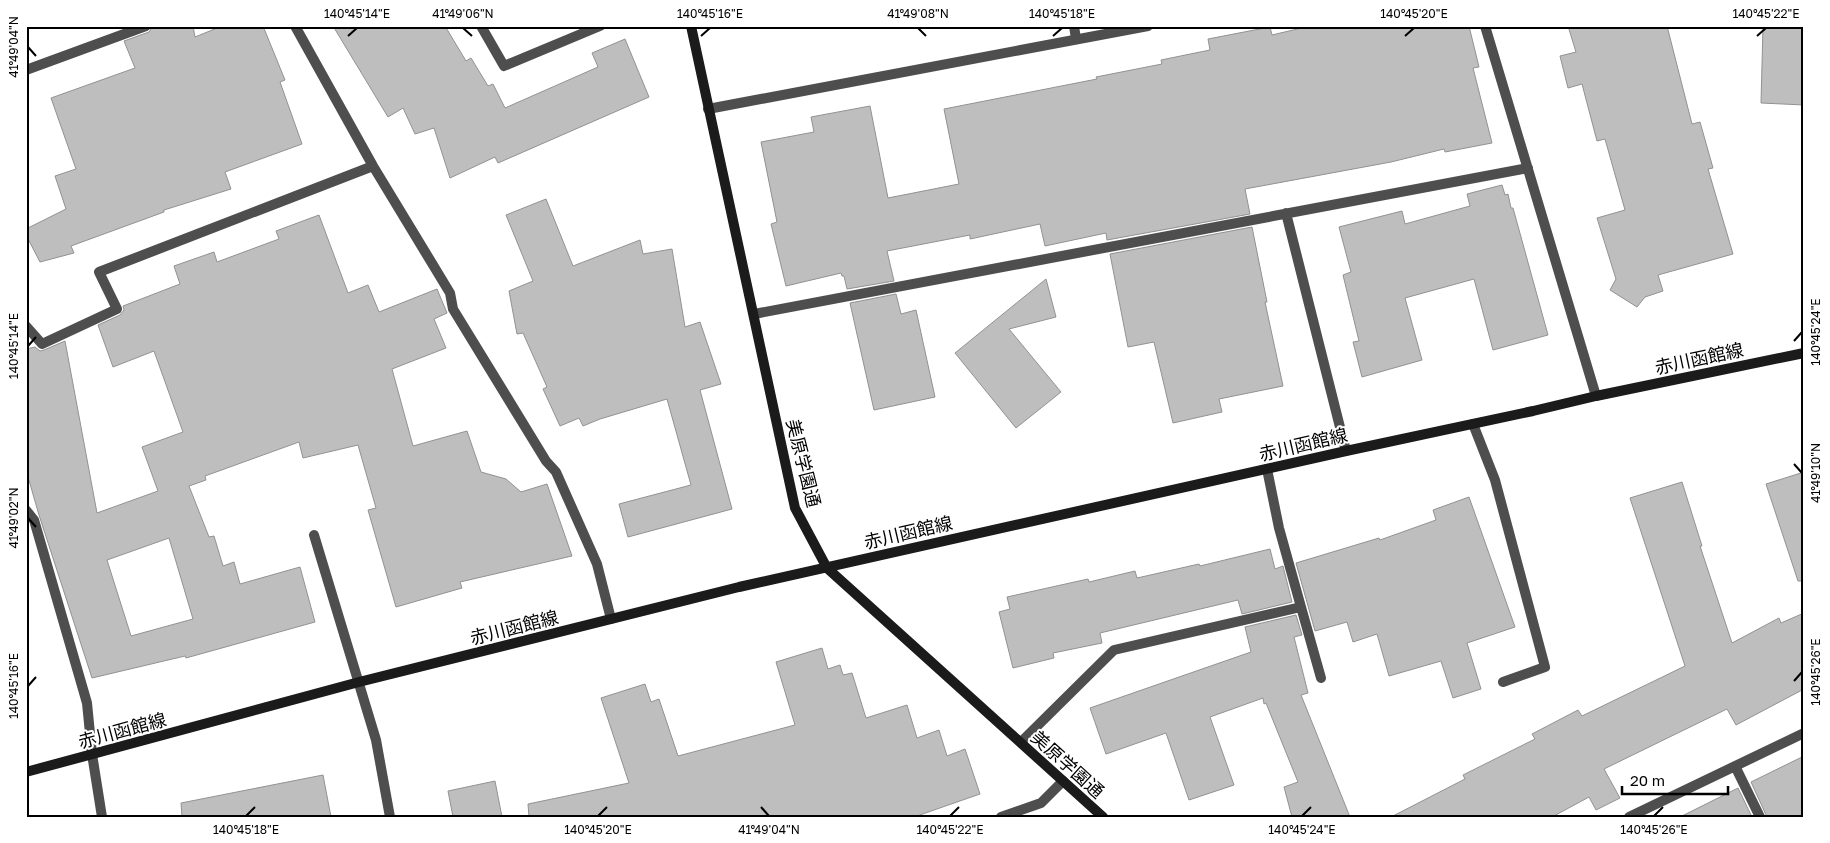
<svg xmlns="http://www.w3.org/2000/svg" width="1830" height="843" font-family="'Golos Text','Noto Sans JP',sans-serif">
<rect width="100%" height="100%" fill="#fff"/>
<!-- building -->
<path fill="#bebebe" stroke="#929292" fill-rule="evenodd" d="M 153,26 L 193,26 L 195,37 L 222,26 L 263,26 L 285,80 L 280,82 L 302,144 L 225,172 L 231,189 L 164,210 L 164,212 L 71,246 L 74,253 L 40,262 L 26,235 L 26,229 L 66,209 L 55,176 L 76,169 L 51,98 L 135,68 L 124,41 L 149,32 Z
M 333,26 L 445,26 L 466,61 L 471,58 L 488,86 L 493,84 L 505,108 L 598,67 L 592,53 L 625,39 L 649,97 L 498,163 L 495,157 L 450,178 L 434,128 L 415,134 L 403,108 L 388,117 Z
M 1310,26 L 1469,26 L 1479,67 L 1473,68 L 1492,143 L 1445,152 L 1444,149 L 1391,162 L 1245,189 L 1250,214 L 1107,240 L 1106,233 L 1045,246 L 1040,224 L 970,239 L 970,235 L 887,251 L 894,281 L 847,289 L 844,276 L 842,276 L 841,273 L 786,286 L 771,224 L 777,222 L 761,142 L 814,132 L 811,117 L 870,106 L 888,198 L 959,184 L 944,109 L 1097,79 L 1096,77 L 1162,64 L 1161,60 L 1210,50 L 1208,39 L 1270,27 L 1272,35 Z
M 1568,26 L 1667,26 L 1692,124 L 1700,122 L 1713,168 L 1708,169 L 1733,254 L 1658,275 L 1663,291 L 1645,297 L 1637,307 L 1610,290 L 1616,279 L 1597,218 L 1625,210 L 1605,139 L 1597,141 L 1582,84 L 1568,88 L 1560,56 L 1576,52 Z
M 1763,26 L 1804,26 L 1804,105 L 1761,103 Z
M 1502,185 L 1505,195 L 1508,194 L 1511,208 L 1513,208 L 1548,335 L 1493,350 L 1474,279 L 1405,298 L 1422,360 L 1362,377 L 1353,342 L 1359,341 L 1343,275 L 1351,272 L 1339,227 L 1402,211 L 1405,224 L 1470,206 L 1467,194 Z
M 546,199 L 573,266 L 640,240 L 643,254 L 672,249 L 685,327 L 700,322 L 721,384 L 700,390 L 732,509 L 628,537 L 619,504 L 691,485 L 667,399 L 600,419 L 583,426 L 579,418 L 560,426 L 543,389 L 547,387 L 523,333 L 517,334 L 509,291 L 533,281 L 506,215 Z
M 319,215 L 348,293 L 368,285 L 379,312 L 437,289 L 447,313 L 434,319 L 446,348 L 392,369 L 413,446 L 467,431 L 481,472 L 506,479 L 521,492 L 547,484 L 572,556 L 460,582 L 462,588 L 396,607 L 368,510 L 376,508 L 358,445 L 303,458 L 299,442 L 205,476 L 206,480 L 189,486 L 209,537 L 214,536 L 223,566 L 234,562 L 240,584 L 300,567 L 315,622 L 186,658 L 185,656 L 92,678 L 39,515 L 26,470 L 26,349 L 35,347 L 40,351 L 44,350 L 65,341 L 97,513 L 158,491 L 142,447 L 183,432 L 154,351 L 113,367 L 98,325 L 120,315 L 124,310 L 123,306 L 180,284 L 174,266 L 214,252 L 217,262 L 279,239 L 276,231 ZM 169,538 L 193,619 L 131,636 L 107,560 Z
M 1252,227 L 1267,302 L 1265,302 L 1283,386 L 1219,399 L 1222,412 L 1173,423 L 1154,342 L 1128,347 L 1110,254 Z
M 1046,279 L 1056,317 L 1009,329 L 1061,392 L 1016,428 L 955,353 Z
M 896,294 L 901,314 L 916,310 L 935,397 L 874,410 L 850,303 Z
M 1804,472 L 1804,581 L 1798,581 L 1766,484 Z
M 1682,482 L 1702,546 L 1700,546 L 1732,643 L 1779,618 L 1781,623 L 1804,613 L 1804,689 L 1736,725 L 1727,709 L 1604,769 L 1620,798 L 1596,810 L 1589,797 L 1552,817 L 1391,817 L 1465,779 L 1463,775 L 1535,739 L 1532,734 L 1578,710 L 1582,716 L 1685,666 L 1630,498 Z
M 1469,497 L 1515,627 L 1467,643 L 1481,689 L 1453,698 L 1441,661 L 1389,676 L 1377,634 L 1353,642 L 1347,622 L 1315,631 L 1296,563 L 1379,538 L 1380,540 L 1436,520 L 1433,510 Z
M 1270,549 L 1275,569 L 1283,566 L 1292,602 L 1242,614 L 1238,600 L 1100,633 L 1102,643 L 1053,653 L 1054,658 L 1013,668 L 999,612 L 1010,609 L 1007,597 L 1088,579 L 1089,582 L 1135,571 L 1137,578 L 1199,564 L 1200,566 Z
M 1296,615 L 1302,635 L 1294,637 L 1308,693 L 1301,695 L 1350,817 L 1292,817 L 1284,787 L 1298,782 L 1266,703 L 1264,704 L 1263,698 L 1210,717 L 1234,785 L 1189,800 L 1166,733 L 1106,754 L 1090,708 L 1251,652 L 1245,627 Z
M 822,648 L 828,669 L 840,665 L 843,675 L 852,673 L 866,718 L 907,705 L 917,738 L 939,730 L 947,756 L 965,749 L 980,794 L 914,817 L 529,817 L 528,804 L 629,783 L 601,698 L 645,684 L 651,702 L 659,699 L 678,756 L 795,725 L 776,662 Z
M 1804,756 L 1804,817 L 1767,817 L 1751,782 Z
M 323,775 L 331,817 L 182,817 L 181,803 Z
M 495,781 L 502,817 L 453,817 L 448,791 Z
M 1738,788 L 1752,817 L 1680,817 Z"/>
<g fill="none" stroke-linecap="round" stroke-linejoin="round">
<!-- lane -->
<path stroke="#4e4e4e" stroke-width="10" d="M 1473,424 L 1495,480 L 1545,667 L 1503,682
M 26,510 L 34,520 L 87,703 L 92,754"/>
<!-- street -->
<path stroke="#4e4e4e" stroke-width="10" d="M 295,26 L 373,166 L 450,293 L 453,309 L 546,461 L 556,472 L 597,564 L 611,619
M 481,26 L 504,66 L 600,26
M 1074,26 L 1076,39
M 1485,26 L 1596,396
M 26,70 L 146,26
M 708,109 L 1148,26
M 1286,213 L 1346,451
M 754,314 L 1528,168
M 26,326 L 42,344 L 117,309 L 99,272 L 373,166
M 314,535 L 376,740 L 390,817
M 1301,607 L 1321,678
M 1021,742 L 1114,650 L 1301,607 L 1279,528 L 1267,469
M 92,754 L 102,817
M 1735,766 L 1760,817
M 1001,817 L 1041,803 L 1063,781
M 1629,817 L 1804,733"/>
<!-- secondary -->
<path stroke="#1b1b1b" stroke-width="10" d="M 691,26 L 795,508 L 827,568 L 1103,817
M 26,772 L 359,682 L 739,587 L 1346,451 L 1533,411 L 1596,396 L 1804,353"/>
</g>
<!-- ticks -->
<path fill="none" stroke="#000" stroke-width="2" d="M 463,28 L 472,36M 918,28 L 926,36M 348,36 L 357,28M 701,36 L 710,28M 1053,36 L 1062,28M 1405,36 L 1414,28M 1757,36 L 1766,28M 28,47 L 36,56M 1794,341 L 1802,332M 28,346 L 36,337M 1794,464 L 1802,473M 28,518 L 36,527M 1794,681 L 1802,672M 28,686 L 36,677M 761,807 L 769,816M 246,816 L 255,807M 598,816 L 607,807M 950,816 L 959,807M 1302,816 L 1311,807M 1654,816 L 1663,807"/>
<g text-anchor="middle" dominant-baseline="central" stroke-width="4" stroke-linejoin="round" paint-order="stroke">
<!-- street labels -->
<g font-size="18" fill="#000" stroke="#fff">
<text transform="translate(1699 358) rotate(-12)">赤川函館線</text>
<text transform="translate(1303 444) rotate(-13)">赤川函館線</text>
<text transform="translate(804 463) rotate(76)">美原学園通</text>
<text transform="translate(908 532) rotate(-13)">赤川函館線</text>
<text transform="translate(514 627) rotate(-14)">赤川函館線</text>
<text transform="translate(122 730) rotate(-15)">赤川函館線</text>
<text transform="translate(1068 764) rotate(42)">美原学園通</text>
</g>
</g>
<!-- border -->
<rect width="1830" height="843" fill="none" stroke="#ffffff" stroke-width="55"/>
<!-- scale -->
<path d="M1622 786v8h106v-8" fill="none" stroke="#000000" stroke-width="2.5"/>
<text x="1630" y="786" font-size="15" fill="#000000" stroke="#ffffff" stroke-width="4" paint-order="stroke">20 m</text>
<rect x="28" y="28" width="1774" height="788" fill="none" stroke="#000" stroke-width="2"/>
<g font-size="12" text-anchor="middle" fill="#000">
<text x="357" y="18">140°45'14"E</text>
<text x="463" y="18">41°49'06"N</text>
<text x="710" y="18">140°45'16"E</text>
<text x="918" y="18">41°49'08"N</text>
<text x="1062" y="18">140°45'18"E</text>
<text x="1414" y="18">140°45'20"E</text>
<text x="1766" y="18">140°45'22"E</text>
<text transform="translate(14 47) rotate(-90)" y="4">41°49'04"N</text>
<text transform="translate(1816 332) rotate(-90)" y="4">140°45'24"E</text>
<text transform="translate(14 346) rotate(-90)" y="4">140°45'14"E</text>
<text transform="translate(1816 473) rotate(-90)" y="4">41°49'10"N</text>
<text transform="translate(14 518) rotate(-90)" y="4">41°49'02"N</text>
<text transform="translate(1816 672) rotate(-90)" y="4">140°45'26"E</text>
<text transform="translate(14 686) rotate(-90)" y="4">140°45'16"E</text>
<text x="246" y="834">140°45'18"E</text>
<text x="598" y="834">140°45'20"E</text>
<text x="769" y="834">41°49'04"N</text>
<text x="950" y="834">140°45'22"E</text>
<text x="1302" y="834">140°45'24"E</text>
<text x="1654" y="834">140°45'26"E</text>
</g>
</svg>
